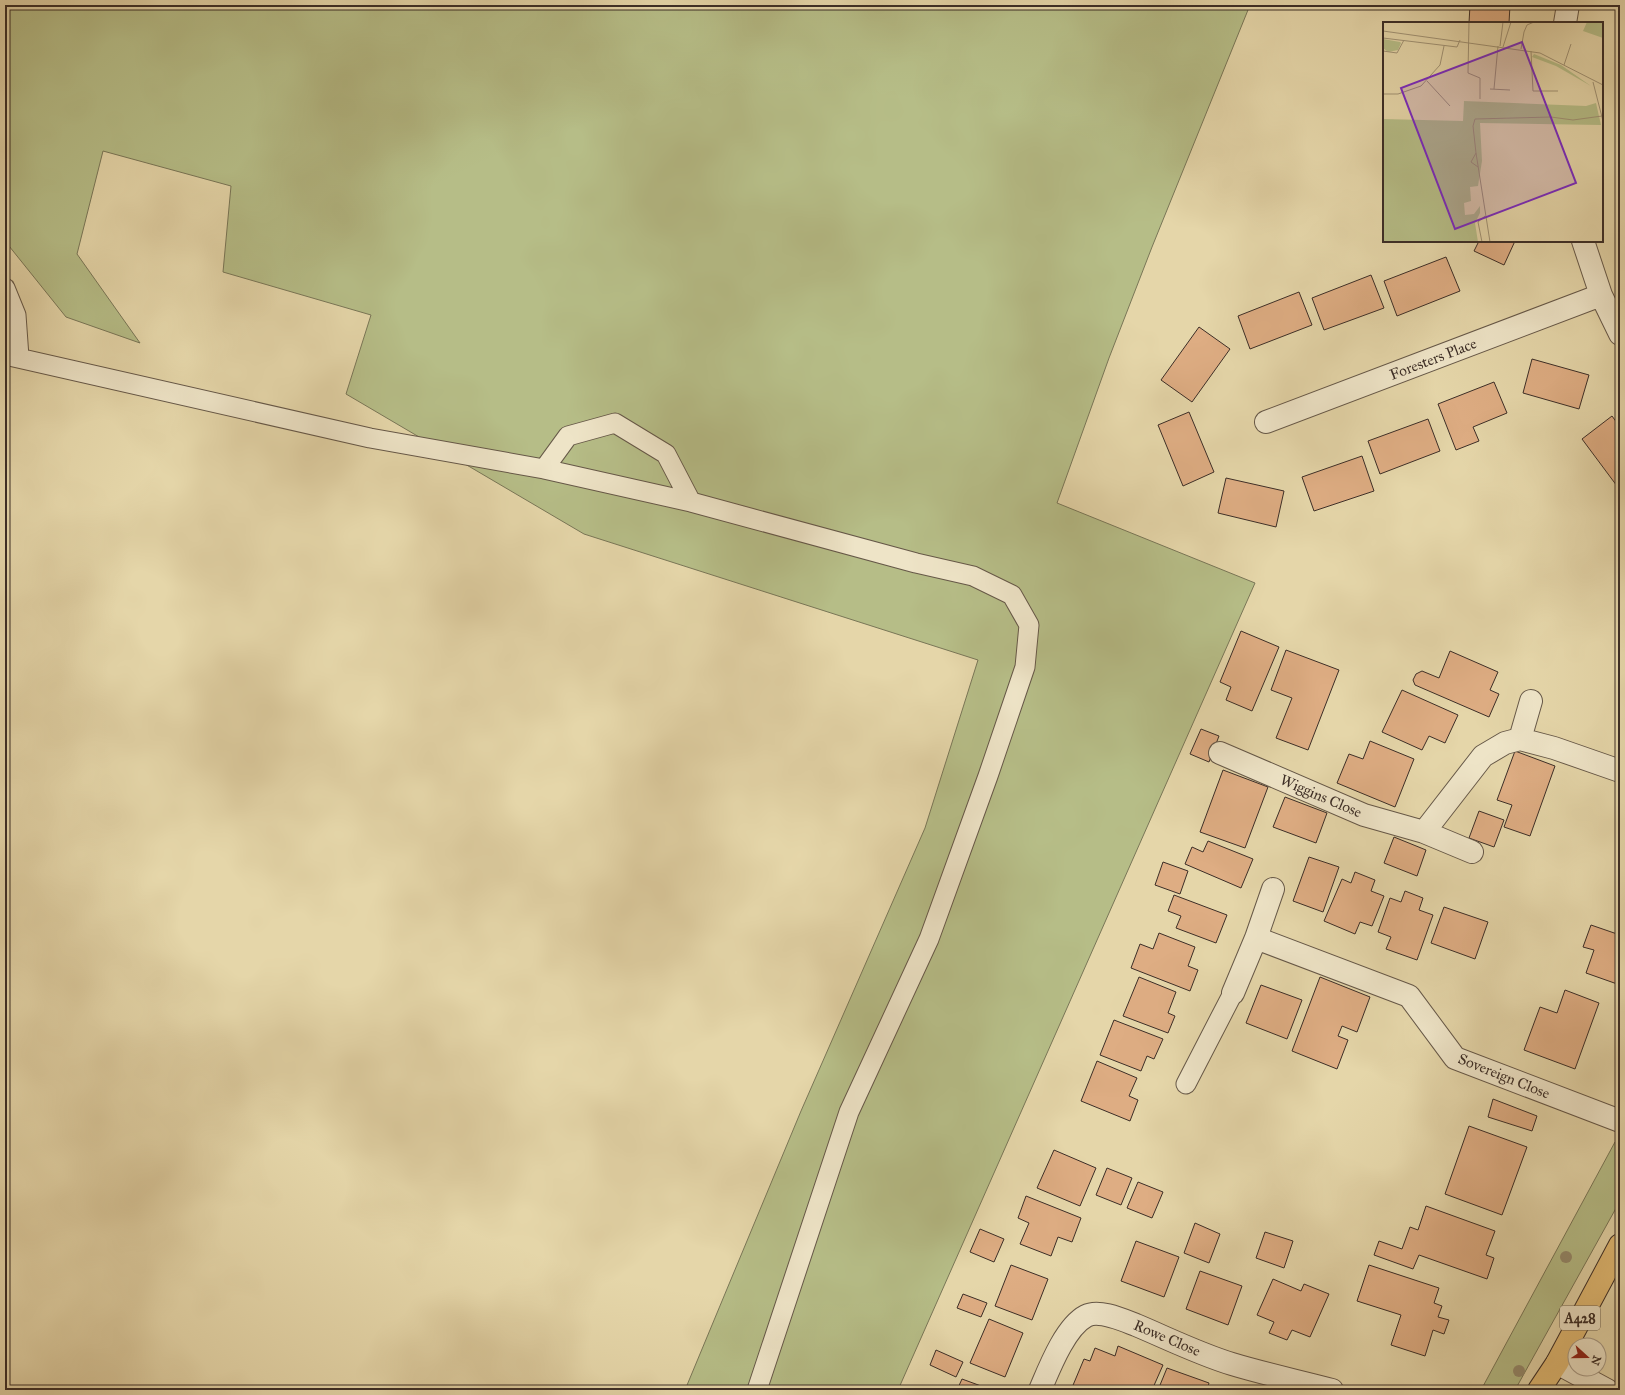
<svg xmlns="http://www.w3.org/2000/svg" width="1625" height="1395" font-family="'IM FELL Great Primer',serif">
<rect width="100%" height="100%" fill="#e5d6a9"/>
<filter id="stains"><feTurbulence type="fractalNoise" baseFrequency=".005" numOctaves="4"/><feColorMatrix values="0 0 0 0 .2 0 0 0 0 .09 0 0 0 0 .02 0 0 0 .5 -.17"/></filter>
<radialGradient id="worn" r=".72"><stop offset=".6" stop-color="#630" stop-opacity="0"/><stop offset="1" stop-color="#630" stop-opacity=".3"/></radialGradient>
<!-- green -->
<path fill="#b6bd87" stroke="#797657" d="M 5,5 L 1250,5 L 1152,247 L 1109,358 L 1057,503 L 1255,583 L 898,1390 L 685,1390 L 801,1111 L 925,828 L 978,660 L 584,534 L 346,394 L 371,315 L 223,272 L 231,186 L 103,151 L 77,254 L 140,343 L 66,317 L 5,241 Z
M 1615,1142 L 1620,1146 L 1620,1201 L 1515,1390 L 1481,1390 Z"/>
<!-- building -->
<path fill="#dead83" stroke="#3c2e27" d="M 1470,5 L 1510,5 L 1509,23 L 1469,23 Z
M 1620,76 L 1620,106 L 1618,77 Z
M 1479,241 L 1515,241 L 1504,265 L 1474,251 Z
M 1446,257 L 1460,291 L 1397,316 L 1384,281 Z
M 1371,275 L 1384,308 L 1324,330 L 1312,298 Z
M 1299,292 L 1312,325 L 1250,349 L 1238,316 Z
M 1199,327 L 1230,349 L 1192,402 L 1161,380 Z
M 1532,359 L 1589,375 L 1579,409 L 1523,393 Z
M 1494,382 L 1507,413 L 1473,427 L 1479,441 L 1456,450 L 1438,404 Z
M 1189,412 L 1214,472 L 1183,486 L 1158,425 Z
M 1612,416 L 1620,427 L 1620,484 L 1617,486 L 1582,439 Z
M 1428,419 L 1440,451 L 1380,474 L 1368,441 Z
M 1362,456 L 1374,491 L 1314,511 L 1302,477 Z
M 1226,478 L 1284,491 L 1276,527 L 1218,513 Z
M 1241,631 L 1279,647 L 1252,711 L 1226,700 L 1231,687 L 1220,682 Z
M 1286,650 L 1339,670 L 1308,750 L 1276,738 L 1292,698 L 1271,690 Z
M 1450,651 L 1498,672 L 1490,690 L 1499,694 L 1489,717 L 1415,685 L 1413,680 L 1416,674 L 1422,671 L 1439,678 Z
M 1402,690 L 1458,715 L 1445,743 L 1429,736 L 1422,750 L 1382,732 Z
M 1201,729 L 1219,736 L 1209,762 L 1190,754 Z
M 1370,741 L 1414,759 L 1395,807 L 1337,783 L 1349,754 L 1363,759 Z
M 1515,751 L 1555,766 L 1530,836 L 1504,827 L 1512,805 L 1497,800 Z
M 1223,770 L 1268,787 L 1245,848 L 1200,832 Z
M 1285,797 L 1327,813 L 1316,843 L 1273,827 Z
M 1479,811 L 1504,820 L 1494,847 L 1469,838 Z
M 1394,837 L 1426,850 L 1417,876 L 1384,863 Z
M 1208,841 L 1253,859 L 1241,888 L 1185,864 L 1192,847 L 1203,852 Z
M 1309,857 L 1339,867 L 1323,912 L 1293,901 Z
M 1163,862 L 1188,871 L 1180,894 L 1155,885 Z
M 1355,872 L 1375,880 L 1371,891 L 1384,896 L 1372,926 L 1360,922 L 1355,934 L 1324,921 L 1342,879 L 1351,883 Z
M 1405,891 L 1423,898 L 1419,910 L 1433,915 L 1417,960 L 1386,949 L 1391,937 L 1378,932 L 1390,898 L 1401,902 Z
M 1174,895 L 1227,915 L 1216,943 L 1176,928 L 1181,916 L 1168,911 Z
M 1444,907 L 1488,922 L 1475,959 L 1431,943 Z
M 1591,925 L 1620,935 L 1620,985 L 1586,973 L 1594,950 L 1583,947 Z
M 1159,933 L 1195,947 L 1188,966 L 1198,970 L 1190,991 L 1131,968 L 1140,944 L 1153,949 Z
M 1139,977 L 1176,992 L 1168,1013 L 1175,1016 L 1168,1033 L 1123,1016 Z
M 1320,977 L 1370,997 L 1357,1032 L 1342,1026 L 1338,1036 L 1348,1040 L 1337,1069 L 1292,1051 Z
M 1261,985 L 1302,1000 L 1287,1039 L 1246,1023 Z
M 1565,990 L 1599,1003 L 1575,1069 L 1524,1050 L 1540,1007 L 1557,1013 Z
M 1114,1020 L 1163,1039 L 1154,1059 L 1147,1056 L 1141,1071 L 1100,1055 Z
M 1097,1061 L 1137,1078 L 1129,1096 L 1138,1100 L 1130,1121 L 1081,1101 Z
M 1493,1099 L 1537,1116 L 1532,1131 L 1488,1117 Z
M 1469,1126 L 1527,1147 L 1502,1215 L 1445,1194 Z
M 1054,1150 L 1096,1168 L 1080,1206 L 1037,1188 Z
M 1107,1168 L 1132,1178 L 1121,1205 L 1096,1195 Z
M 1138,1182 L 1163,1192 L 1152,1218 L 1127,1208 Z
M 1026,1196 L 1081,1218 L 1072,1242 L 1058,1237 L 1051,1256 L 1020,1244 L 1029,1223 L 1018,1218 Z
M 1426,1206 L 1495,1231 L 1486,1255 L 1494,1258 L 1487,1279 L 1419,1255 L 1413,1269 L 1374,1255 L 1379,1241 L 1402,1249 L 1410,1227 L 1418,1230 Z
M 1195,1223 L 1220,1234 L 1209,1263 L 1184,1253 Z
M 980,1229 L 1004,1239 L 994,1262 L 970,1252 Z
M 1265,1232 L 1293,1241 L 1284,1268 L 1256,1258 Z
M 1136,1241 L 1179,1257 L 1164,1297 L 1121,1281 Z
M 1011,1265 L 1048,1279 L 1032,1320 L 995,1306 Z
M 1369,1265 L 1439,1288 L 1434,1303 L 1442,1306 L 1438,1317 L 1449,1320 L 1444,1334 L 1433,1330 L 1425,1356 L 1391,1345 L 1401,1315 L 1357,1301 Z
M 1200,1271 L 1242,1286 L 1228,1325 L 1186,1309 Z
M 1273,1279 L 1301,1291 L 1304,1284 L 1329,1294 L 1310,1337 L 1292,1330 L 1287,1340 L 1269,1333 L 1274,1322 L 1257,1315 Z
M 963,1294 L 987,1303 L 981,1317 L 957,1308 Z
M 989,1319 L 1023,1333 L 1005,1377 L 970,1363 Z
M 1118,1346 L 1163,1365 L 1152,1390 L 1112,1389 L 1111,1390 L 1071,1390 L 1084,1359 L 1090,1361 L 1095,1348 L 1115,1356 Z
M 936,1350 L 963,1362 L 956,1377 L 930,1365 Z
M 1167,1368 L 1209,1383 L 1207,1390 L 1158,1390 Z
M 962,1379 L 992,1390 L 957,1390 Z"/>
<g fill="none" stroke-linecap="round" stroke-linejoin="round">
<!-- service casing -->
<g stroke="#665848" stroke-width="21">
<path id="service" d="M 5,288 L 16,315 L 19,357
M 5,355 L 370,438 L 544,469 L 691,502 L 916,563 L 973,576 L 1012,595 L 1029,625 L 1025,667 L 988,776 L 929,939 L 849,1112 L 757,1390
M 544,469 L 568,436 L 615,423 L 666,454 L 691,502
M 1186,1084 L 1233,993"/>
</g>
<!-- minor casing -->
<g stroke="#665848" stroke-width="24">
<path id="minor" d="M 1565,23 L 1568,5
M 1583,241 L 1601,295 L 1620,334
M 1266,422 L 1601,295
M 1520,739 L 1531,701
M 1220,753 L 1364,815 L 1424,832 L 1483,756 L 1505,743 L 1520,739 L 1554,748 L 1620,771
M 1424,832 L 1472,852
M 1256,938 L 1409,996 L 1455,1058 L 1620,1121
M 1233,993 L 1256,938 L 1273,889
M 1557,1363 L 1607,1390
M 1040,1390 C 1049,1369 1065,1327 1086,1316 C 1099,1309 1123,1320 1136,1325 C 1167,1338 1199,1354 1232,1364 C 1265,1374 1298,1381 1332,1390"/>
</g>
<!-- trunk casing -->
<g stroke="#3c2e27" stroke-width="24">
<path id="trunk" d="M 1539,1390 L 1557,1363 L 1620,1245"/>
</g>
<!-- service -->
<use href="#service" stroke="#eee4c7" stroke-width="19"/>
<!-- minor -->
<use href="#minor" stroke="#eee4c7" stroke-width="22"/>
<!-- trunk -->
<use href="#trunk" stroke="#e2bb74" stroke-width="22"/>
</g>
<!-- trees -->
<g fill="#958a6c">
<circle cx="1566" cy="1257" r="6"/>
<circle cx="1519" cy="1371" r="6"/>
</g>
<g text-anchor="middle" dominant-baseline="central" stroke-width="3" stroke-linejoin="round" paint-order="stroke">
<!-- shield labels -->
<rect fill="#eee4c7" stroke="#716557" stroke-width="1" x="1560" y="1306" width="40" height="24" rx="3"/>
<g font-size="14" font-weight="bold" fill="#3c2e27">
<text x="1580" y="1318">A428</text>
</g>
<!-- street labels -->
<g font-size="15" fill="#3c2e27" stroke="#eee4c7">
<text transform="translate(1433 359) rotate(-21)">Foresters Place</text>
<text transform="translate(1321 796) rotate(23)">Wiggins Close</text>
<text transform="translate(1504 1076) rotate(22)">Sovereign Close</text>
<text transform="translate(1167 1338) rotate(23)">Rowe Close</text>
</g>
</g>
<!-- overview -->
<g transform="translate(1383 22)">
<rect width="220" height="220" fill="#e5d6a9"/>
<path d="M 204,0 L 220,0 L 220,16 L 200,9 ZM 0,17 L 17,20 L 18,21 L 15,28 L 5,30 L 0,26 ZM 151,32 L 178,43 L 208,64 L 173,44 L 149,35 ZM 81,79 L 203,84 L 213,81 L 218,103 L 97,101 L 99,139 L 95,164 L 87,165 L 88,179 L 81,181 L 82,193 L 91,192 L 97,184 L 97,191 L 92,201 L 95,220 L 0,220 L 0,97 L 80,99 Z" fill="#b6bd87"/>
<path fill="none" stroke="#a19375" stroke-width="1" d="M 86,0 L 85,51 L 97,56 L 97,77M 0,9 L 157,31 L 220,63M 0,16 L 74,25 L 77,18M 117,24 L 120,0M 120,25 L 128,0M 138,27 L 141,10 L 144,3 L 151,0M 0,29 L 14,31 L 21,18M 148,29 L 150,69 L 175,69M 181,43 L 188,22M 44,59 L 67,84M 210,60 L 220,99M 107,67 L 127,68M 111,67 L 115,24M 0,72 L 15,72 L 38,64 L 57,43 L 61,24M 93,131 L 88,140 L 95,145M 99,220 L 95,200 L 102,194M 107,220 L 93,131 L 90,104 L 92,97 L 168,95 L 190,98 L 219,94"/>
<path fill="#7b2cbf" fill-opacity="0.15" stroke="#7b2cbf" stroke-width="2" d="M 139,20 L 193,161 L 72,207 L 18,66 Z"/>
<rect width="220" height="220" fill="none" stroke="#3c2e27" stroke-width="2"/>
</g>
<!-- margin -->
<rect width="1625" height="1395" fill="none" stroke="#e5d6a9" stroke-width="20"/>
<rect x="6" y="6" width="1613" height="1383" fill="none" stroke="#3c2e27" stroke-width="2"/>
<rect x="10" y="10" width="1605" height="1375" fill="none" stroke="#3c2e27"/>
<!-- north arrow -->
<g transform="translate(1587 1357) rotate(111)"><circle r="19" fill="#eee4c7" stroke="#a79b87"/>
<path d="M0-3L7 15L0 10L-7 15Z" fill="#8f2418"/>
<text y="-6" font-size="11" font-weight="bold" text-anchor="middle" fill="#3c2e27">N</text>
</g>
<rect width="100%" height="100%" filter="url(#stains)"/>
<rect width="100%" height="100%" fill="url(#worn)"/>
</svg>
